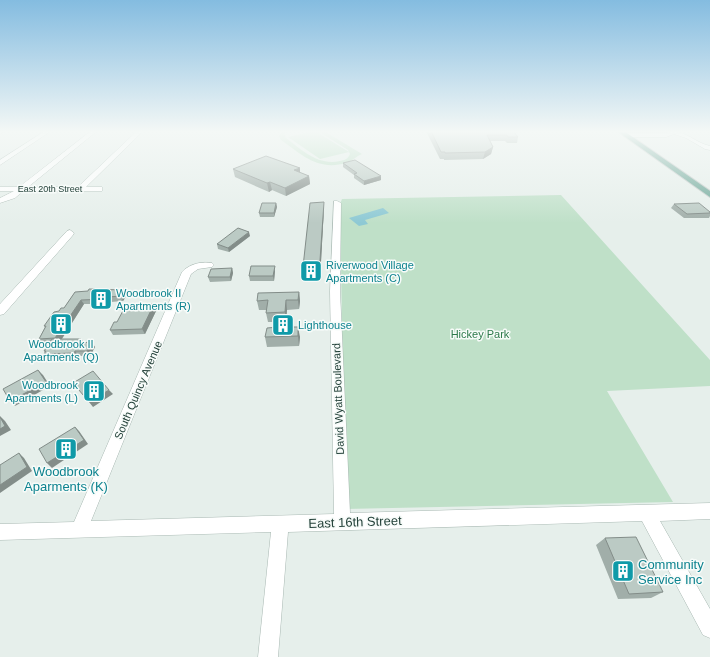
<svg xmlns="http://www.w3.org/2000/svg" width="710" height="657" font-family="Arial,sans-serif">
<rect width="100%" height="100%" fill="#e6efeb"/>
<!-- green -->
<path fill="#bfe0c8" d="M 282,131 L 289,131 L 284,134 L 286,138 C 302,150 318,166 340,161 C 345,160 348,159 350,154 L 348,150 L 318,131 L 324,131 L 362,154 C 356,156 353,161 346,163 C 318,171 302,155 281,140 L 279,136 Z
M 315,131 L 349,152 L 320,159 L 288,137 Z
M 561,195 L 710,360 L 710,386 L 607,391 L 673,502 L 345,509 L 340,204 L 342,199 Z"/>
<!-- water -->
<path fill="#8ec9d4" d="M 383,208 L 389,213 L 365,220 L 368,224 L 359,226 L 349,218 Z"/>
<g fill="none" stroke-linecap="round" stroke-linejoin="round">
<!-- minor casing -->
<g stroke="#a8b8b2" stroke-width="1">
<path id="minor" d="M 0,131 L 5,131 L 0,134 Z
M 45,131 L 51,131 L 0,165 L 0,160 Z
M 91,131 L 97,131 L 28,187 L 78,187 L 137,131 L 143,131 L 86,187 L 102,187 L 102,191 L 23,191 L 15,198 L 0,203 L 0,198 L 14,191 L 0,191 L 0,187 L 19,187 Z
M 671,131 C 686,131 696,143 710,146 L 710,150 L 705,149 L 686,138 L 674,134 L 666,137 L 627,137 L 624,135 L 627,133 L 665,133 Z
M 334,201 L 337,201 L 341,203 L 340,291 L 350,513 L 710,503 L 710,519 L 660,521 L 710,609 L 710,638 L 703,635 L 642,521 L 288,532 L 278,657 L 258,657 L 271,532 L 0,540 L 0,524 L 74,522 L 182,272 C 189,264 202,261 212,263 L 214,265 L 212,267 L 198,269 L 191,274 L 91,521 L 334,514 L 330,291 Z
M 70,230 L 74,233 L 73,235 L 4,314 L 0,315 L 0,304 L 67,231 Z"/>
</g>
<!-- major casing -->
<g stroke="#c2cac8" stroke-width="2">
<path id="major" d="M 617,131 L 624,131 L 710,191 L 710,197 Z"/>
</g>
<!-- minor -->
<use href="#minor" fill="#fff" fill-rule="evenodd"/>
<!-- major -->
<use href="#major" fill="#6aa596" fill-rule="evenodd"/>
</g>
<!-- wall -->
<path fill="#a1aea9" d="M 426,131 L 513,131 L 518,137 L 517,143 L 507,143 L 505,141 L 490,141 L 493,147 L 491,154 L 483,159 L 444,160 L 444,159 L 440,159 Z
M 343,163 L 381,180 L 364,185 L 354,178 L 354,175 L 343,167 Z
M 233,169 L 300,173 L 309,176 L 310,184 L 286,196 L 272,190 L 269,192 L 235,177 Z
M 276,203 L 277,207 L 274,217 L 260,217 L 259,213 Z
M 674,204 L 710,212 L 710,216 L 709,218 L 684,218 L 671,208 Z
M 324,207 L 320,280 L 302,280 L 302,276 Z
M 250,236 L 229,252 L 218,249 L 217,244 Z
M 232,268 L 233,273 L 231,281 L 210,282 L 208,277 Z
M 275,271 L 274,281 L 250,281 L 249,276 Z
M 75,292 L 127,295 L 123,301 L 111,302 L 110,304 L 84,304 L 62,339 L 81,339 L 84,343 L 95,347 L 90,356 L 79,356 L 78,358 L 48,358 L 44,354 L 45,352 L 44,351 L 49,344 L 43,344 L 39,339 L 45,327 L 44,326 L 59,311 L 64,308 Z
M 299,292 L 300,301 L 299,309 L 287,310 L 286,319 L 292,319 L 293,327 L 300,337 L 299,346 L 267,347 L 265,337 L 278,327 L 279,322 L 268,322 L 266,313 L 266,310 L 259,310 L 257,301 Z
M 154,304 L 157,309 L 145,334 L 113,335 L 110,330 Z
M 605,538 L 663,592 L 651,598 L 618,599 L 596,545 Z"/>
<!-- shaded-wall -->
<path fill="#838d89" d="M 493,147 L 491,154 L 483,159 L 485,152 Z
M 300,168 L 300,176 L 294,170 Z
M 309,176 L 310,184 L 286,196 L 285,188 Z
M 381,176 L 381,180 L 364,185 L 364,181 Z
M 270,182 L 272,190 L 269,192 L 267,183 Z
M 324,202 L 324,207 L 320,280 L 319,275 Z
M 276,203 L 277,207 L 274,217 L 274,213 Z
M 249,232 L 250,236 L 229,252 L 228,248 Z
M 275,266 L 275,271 L 274,281 L 273,276 Z
M 232,268 L 233,273 L 231,281 L 230,277 Z
M 124,290 L 127,295 L 123,301 L 121,296 Z
M 299,292 L 300,301 L 299,309 L 298,300 Z
M 108,297 L 111,302 L 110,304 L 107,299 Z
M 81,300 L 84,304 L 59,343 L 55,338 Z
M 286,300 L 287,310 L 286,322 L 285,312 Z
M 154,304 L 157,309 L 145,334 L 142,329 Z
M 292,319 L 294,329 L 293,337 L 291,327 Z
M 298,327 L 300,337 L 299,346 L 298,336 Z
M 81,339 L 85,344 L 79,343 Z
M 92,342 L 95,347 L 90,356 L 87,351 Z
M 75,351 L 79,356 L 78,358 L 74,353 Z
M 38,370 L 43,375 L 50,386 L 15,406 L 10,401 Z
M 109,390 L 113,394 L 93,407 L 89,402 Z
M 0,416 L 5,421 L 11,430 L 0,436 Z
M 75,427 L 79,431 L 88,444 L 52,468 L 47,463 Z
M 19,453 L 24,458 L 32,471 L 0,493 L 0,485 Z"/>
<!-- building -->
<path fill="#bbcac4" stroke="#838d89" d="M 431,131 L 513,131 L 518,137 L 508,137 L 507,135 L 487,135 L 493,147 L 485,152 L 445,153 L 445,152 L 441,152 Z
M 266,156 L 300,168 L 294,170 L 309,176 L 285,188 L 270,182 L 267,183 L 233,169 Z
M 355,160 L 381,176 L 364,181 L 354,174 L 357,173 L 343,163 Z
M 324,202 L 319,275 L 302,276 L 310,203 Z
M 262,203 L 276,203 L 274,213 L 259,213 Z
M 699,203 L 710,212 L 710,213 L 687,214 L 674,204 Z
M 238,228 L 249,232 L 228,248 L 217,244 Z
M 251,266 L 275,266 L 273,276 L 249,276 Z
M 232,268 L 230,277 L 208,277 L 211,269 Z
M 89,289 L 124,290 L 121,296 L 108,297 L 107,299 L 81,300 L 55,338 L 39,339 L 46,326 L 44,326 L 54,312 L 59,311 L 61,308 L 64,308 L 75,292 L 88,291 Z
M 299,292 L 298,300 L 286,300 L 285,312 L 266,313 L 268,300 L 257,301 L 258,293 Z
M 154,304 L 142,329 L 110,330 L 114,322 L 117,322 L 126,305 Z
M 292,319 L 291,327 L 298,327 L 298,336 L 265,337 L 267,328 L 278,327 L 279,320 Z
M 52,339 L 81,339 L 79,343 L 92,342 L 87,351 L 75,351 L 74,353 L 44,354 L 46,351 L 44,351 Z
M 38,370 L 46,382 L 10,401 L 3,389 Z
M 93,371 L 109,390 L 89,402 L 73,383 Z
M 0,417 L 5,426 L 0,429 Z
M 75,427 L 84,440 L 47,463 L 39,449 Z
M 19,453 L 27,467 L 0,485 L 0,465 Z
M 636,537 L 663,592 L 629,594 L 605,538 Z"/>
<!-- sky -->
<linearGradient id="sky" x2="0" y2="1"><stop stop-color="#84bce0"/><stop offset="0.59" stop-color="#f4f8f6"/><stop offset="1" stop-color="#f4f8f6" stop-opacity="0"/></linearGradient>
<rect width="710" height="223" fill="url(#sky)"/>
<!-- icons -->
<defs>
<g id="building-square" transform="scale(1.15)"><rect x="-9" y="-9" width="18" height="18" rx="4" fill="#0f9aa8" stroke="#f7fbf9"/><path d="M-4-6H4V6H1V3H-1V6H-4ZM-2.5-4.3h1.7v1.8h-1.7ZM.8-4.3h1.7v1.8H.8ZM-2.5-1h1.7V.8h-1.7ZM.8-1h1.7V.8H.8Z" fill="#fff"/></g>
</defs>
<g fill-rule="evenodd">
<use href="#building-square" x="311" y="271"/>
<use href="#building-square" x="101" y="299"/>
<use href="#building-square" x="61" y="324"/>
<use href="#building-square" x="283" y="325"/>
<use href="#building-square" x="94" y="391"/>
<use href="#building-square" x="66" y="449"/>
<use href="#building-square" x="623" y="571"/>
</g>
<g text-anchor="middle" dominant-baseline="central" stroke-width="3" stroke-linejoin="round" paint-order="stroke">
<!-- far-street labels -->
<g font-size="9" fill="#24423a" stroke="#f7fbf9">
<text x="50" y="189">East 20th Street</text>
</g>
<!-- culture labels -->
<g font-size="11" fill="#0d838f" stroke="#f7fbf9" text-anchor="start">
<text x="326" y="265">Riverwood Village<tspan x="326" dy="13">Apartments (C)</tspan></text>
<text x="116" y="293">Woodbrook II<tspan x="116" dy="13">Apartments (R)</tspan></text>
<text x="298" y="325">Lighthouse</text>
<text x="61" y="344" text-anchor="middle">Woodbrook II<tspan x="61" dy="13">Apartments (Q)</tspan></text>
<text x="78" y="385" text-anchor="end">Woodbrook<tspan x="78" dy="13">Apartments (L)</tspan></text>
</g>
<!-- park labels -->
<g font-size="11" fill="#2d7a4b" stroke="#f7fbf9">
<text x="480" y="334">Hickey Park</text>
</g>
<!-- street labels -->
<g font-size="11" fill="#24423a" stroke="#f7fbf9">
<text transform="translate(138 390) rotate(-67)">South Quincy Avenue</text>
<text transform="translate(338 399) rotate(-92)">David Wyatt Boulevard</text>
</g>
<!-- near-culture labels -->
<g font-size="13" fill="#0d838f" stroke="#f7fbf9">
<text x="66" y="471">Woodbrook<tspan x="66" dy="15">Aparments (K)</tspan></text>
<text x="638" y="564" text-anchor="start">Community<tspan x="638" dy="15">Service Inc</tspan></text>
</g>
<!-- near-street labels -->
<g font-size="13" fill="#24423a" stroke="#f7fbf9">
<text transform="translate(355 522) rotate(-2)">East 16th Street</text>
</g>
</g>
</svg>
